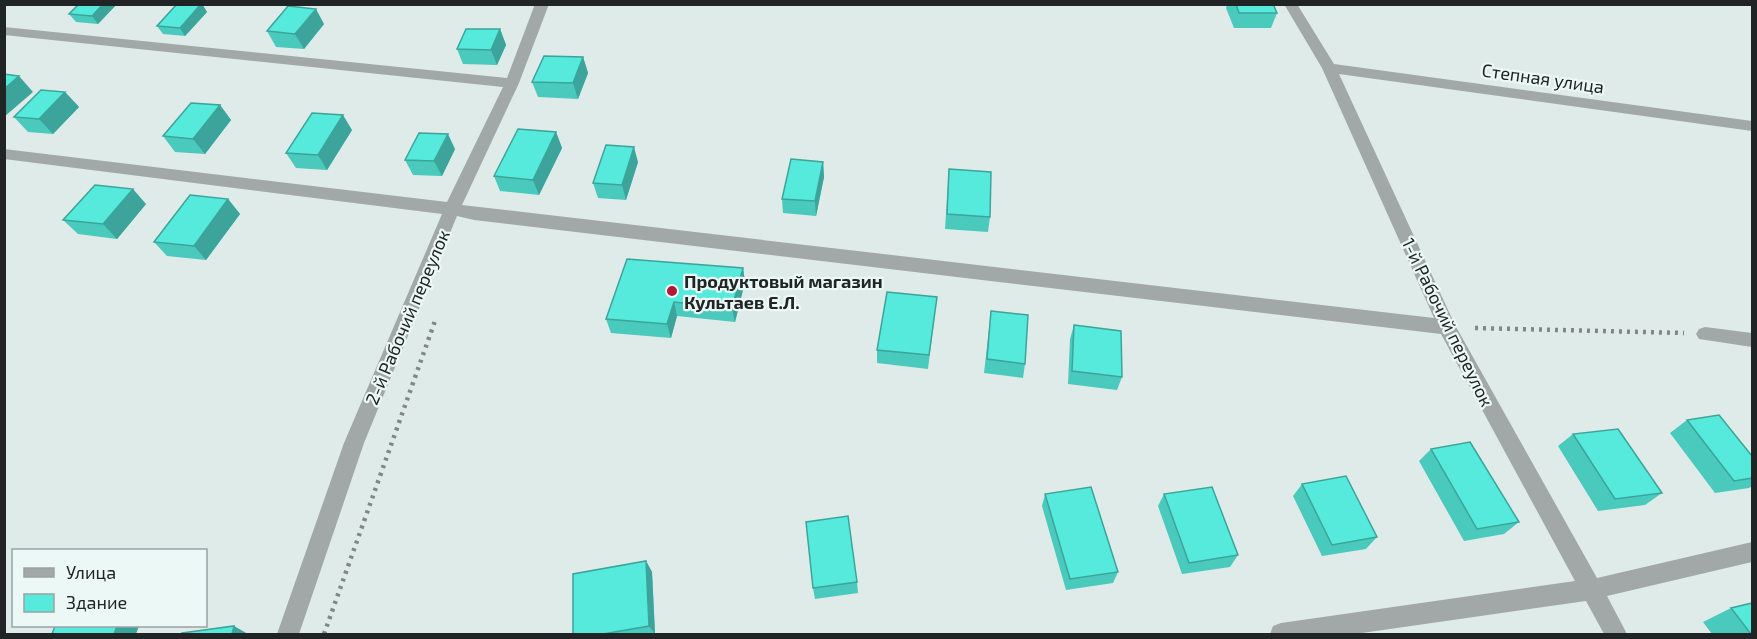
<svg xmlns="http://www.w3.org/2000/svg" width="1757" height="639" font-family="'Exo 2',sans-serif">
<rect width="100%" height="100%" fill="#deebe9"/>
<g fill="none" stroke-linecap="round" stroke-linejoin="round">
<!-- path -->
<path stroke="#808887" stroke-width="4.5" stroke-dasharray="3 5" stroke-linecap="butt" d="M 1475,328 L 1684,333
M 324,634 L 435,321"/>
<!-- minor -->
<path fill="#a2a8a7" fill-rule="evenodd" d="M 535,4 L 549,4 L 519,83 L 462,205 L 1434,318 L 1322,68 L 1284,4 L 1297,4 L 1334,64 L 1752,121 L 1752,131 L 1339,74 L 1455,325 L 1597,578 L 1752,542 L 1752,562 L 1607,596 L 1627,634 L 1604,634 L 1586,601 L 1355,634 L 1270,634 L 1273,626 L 1281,623 L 1575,581 L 1441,334 L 474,220 L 457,216 L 364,443 L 299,634 L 277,634 L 344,443 L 442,214 L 4,159 L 4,149 L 447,202 L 503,87 L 4,35 L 4,27 L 507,78 Z
M 1705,327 L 1752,333 L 1752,347 L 1699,339 L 1696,334 L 1699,329 Z"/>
</g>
<!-- wall -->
<path fill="#4ac9bd" d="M 117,4 L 98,24 L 76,22 L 69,14 Z
M 177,4 L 202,4 L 207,12 L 185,36 L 163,34 L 157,26 Z
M 1227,4 L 1273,4 L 1277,13 L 1271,28 L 1234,28 L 1226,8 Z
M 324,24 L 304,49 L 276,47 L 267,31 Z
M 500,29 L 506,45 L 497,65 L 463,64 L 457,49 Z
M 583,57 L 588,73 L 578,99 L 538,97 L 532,82 Z
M 65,92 L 79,107 L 53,134 L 28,132 L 14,117 Z
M 220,105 L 231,120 L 205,154 L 175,152 L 163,136 Z
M 352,130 L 327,170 L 296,168 L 286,153 Z
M 556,132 L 562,148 L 539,195 L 500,191 L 494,176 Z
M 455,149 L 442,176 L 413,175 L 405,160 Z
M 638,162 L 626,200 L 598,198 L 593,183 Z
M 823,162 L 824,177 L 816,216 L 783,213 L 782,199 Z
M 949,169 L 990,217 L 988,232 L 945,229 Z
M 228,199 L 240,214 L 206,260 L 167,256 L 154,242 Z
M 146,204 L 117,239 L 78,234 L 63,220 Z
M 743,268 L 745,282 L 735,322 L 677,316 L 671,338 L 611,333 L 606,319 Z
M 937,297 L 928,369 L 877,363 L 877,350 Z
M 991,311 L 1025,364 L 1023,378 L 984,373 Z
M 1074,325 L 1122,377 L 1117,390 L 1068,384 L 1070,339 Z
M 1687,420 L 1752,456 L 1752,486 L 1749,488 L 1715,493 L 1670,433 Z
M 1573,434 L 1662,493 L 1645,505 L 1598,511 L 1558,446 Z
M 1431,449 L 1519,522 L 1504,534 L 1464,541 L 1419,461 Z
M 1302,484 L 1377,537 L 1366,549 L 1322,556 L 1293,496 Z
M 1045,494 L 1118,572 L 1113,583 L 1066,590 L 1042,506 Z
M 1164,494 L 1238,555 L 1230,567 L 1182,574 L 1158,506 Z
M 646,561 L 652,572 L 655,634 L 573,634 Z
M 857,582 L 858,593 L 815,599 L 813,588 Z
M 1731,608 L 1752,634 L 1712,634 L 1703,622 Z"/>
<!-- shaded-wall -->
<path fill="#3ca49a" d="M 103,4 L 117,4 L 98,24 L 92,16 Z
M 201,4 L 202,4 L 207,12 L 185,36 L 180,28 Z
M 316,9 L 324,24 L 304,49 L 295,34 Z
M 500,29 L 506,45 L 497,65 L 491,50 Z
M 583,57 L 588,73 L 578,99 L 573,83 Z
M 19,76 L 33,92 L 4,117 L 4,89 Z
M 65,92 L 79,107 L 53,134 L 39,119 Z
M 220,105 L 231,120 L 205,154 L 193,139 Z
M 343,115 L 352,130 L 327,170 L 318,155 Z
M 556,132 L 562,148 L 539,195 L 533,180 Z
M 448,134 L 455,149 L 442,176 L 434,161 Z
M 634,147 L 638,162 L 626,200 L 622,185 Z
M 823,162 L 824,177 L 816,216 L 815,201 Z
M 133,189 L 146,204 L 117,239 L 103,224 Z
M 228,199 L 240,214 L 206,260 L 194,246 Z
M 743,268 L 745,282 L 735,322 L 732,308 Z
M 674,302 L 677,316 L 671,338 L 667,324 Z
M 646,561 L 652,572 L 655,634 L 649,626 Z
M 117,626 L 139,626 L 136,634 L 114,634 Z
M 234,626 L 248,634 L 232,634 Z"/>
<!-- building -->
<path fill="#56eadc" stroke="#3ca49a" stroke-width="1.5" d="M 79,4 L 103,4 L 92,16 L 69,14 Z
M 177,4 L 201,4 L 180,28 L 157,26 Z
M 1236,4 L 1273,4 L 1277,13 L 1239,13 Z
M 288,6 L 316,9 L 295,34 L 267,31 Z
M 466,29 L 500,29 L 491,50 L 457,49 Z
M 544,56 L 583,57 L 573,83 L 532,82 Z
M 4,74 L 19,76 L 4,89 Z
M 41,90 L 65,92 L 39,119 L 14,117 Z
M 191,103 L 220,105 L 193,139 L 163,136 Z
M 312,113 L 343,115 L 318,155 L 286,153 Z
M 518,129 L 556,132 L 533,180 L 494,176 Z
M 419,133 L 448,134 L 434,161 L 405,160 Z
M 606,145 L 634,147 L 622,185 L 593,183 Z
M 791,159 L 823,162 L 815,201 L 782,199 Z
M 949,169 L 991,172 L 990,217 L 947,214 Z
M 95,185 L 133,189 L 103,224 L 63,220 Z
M 190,195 L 228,199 L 194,246 L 154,242 Z
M 627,259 L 743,268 L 732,308 L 674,302 L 667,324 L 606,319 Z
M 887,292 L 937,297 L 929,355 L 877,350 Z
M 991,311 L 1028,315 L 1025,364 L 987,359 Z
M 1074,325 L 1121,331 L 1122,377 L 1072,371 Z
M 1719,415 L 1752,456 L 1752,478 L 1734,481 L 1687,420 Z
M 1618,429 L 1662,493 L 1615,499 L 1573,434 Z
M 1470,442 L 1519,522 L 1477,529 L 1431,449 Z
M 1346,476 L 1377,537 L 1332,545 L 1302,484 Z
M 1091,487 L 1118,572 L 1070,579 L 1045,494 Z
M 1212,487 L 1238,555 L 1189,563 L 1164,494 Z
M 848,516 L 857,582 L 813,588 L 806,522 Z
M 646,561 L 649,626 L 603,634 L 573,634 L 573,574 Z
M 1752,603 L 1752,634 L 1751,634 L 1731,608 Z
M 55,626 L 117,626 L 114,634 L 52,634 Z
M 234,626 L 232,634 L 181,634 L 182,633 Z"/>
<!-- markers -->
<circle fill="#af1b39" stroke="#ecf8f6" stroke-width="2" cx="672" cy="291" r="6"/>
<g text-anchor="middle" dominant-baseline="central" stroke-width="4.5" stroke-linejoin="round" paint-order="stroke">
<!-- street labels -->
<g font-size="18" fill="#202424" stroke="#ecf8f6">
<text transform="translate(1543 78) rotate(8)">Степная улица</text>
<text transform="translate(407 317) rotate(-67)">2-й Рабочий переулок</text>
<text transform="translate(1448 322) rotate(64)">1-й Рабочий переулок</text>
</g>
<!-- poi labels -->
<g font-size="18" font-weight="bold" fill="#202424" stroke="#ecf8f6" text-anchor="start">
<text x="684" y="281">Продуктовый магазин<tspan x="684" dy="21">Культаев Е.Л.</tspan></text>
</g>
</g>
<!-- border -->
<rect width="1757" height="639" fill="none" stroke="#202424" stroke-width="12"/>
<!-- legend -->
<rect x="12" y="549" width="195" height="78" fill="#ecf8f6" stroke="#9aa3a2" stroke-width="1.5"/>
<rect x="24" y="568" width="30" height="9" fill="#a2a8a7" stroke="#9aa3a2" stroke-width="1.5"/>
<text x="66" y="579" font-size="18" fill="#202424">Улица</text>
<rect x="24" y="594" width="30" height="18" fill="#56eadc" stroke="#9aa3a2" stroke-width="1.5"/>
<text x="66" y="609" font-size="18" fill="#202424">Здание</text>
</svg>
